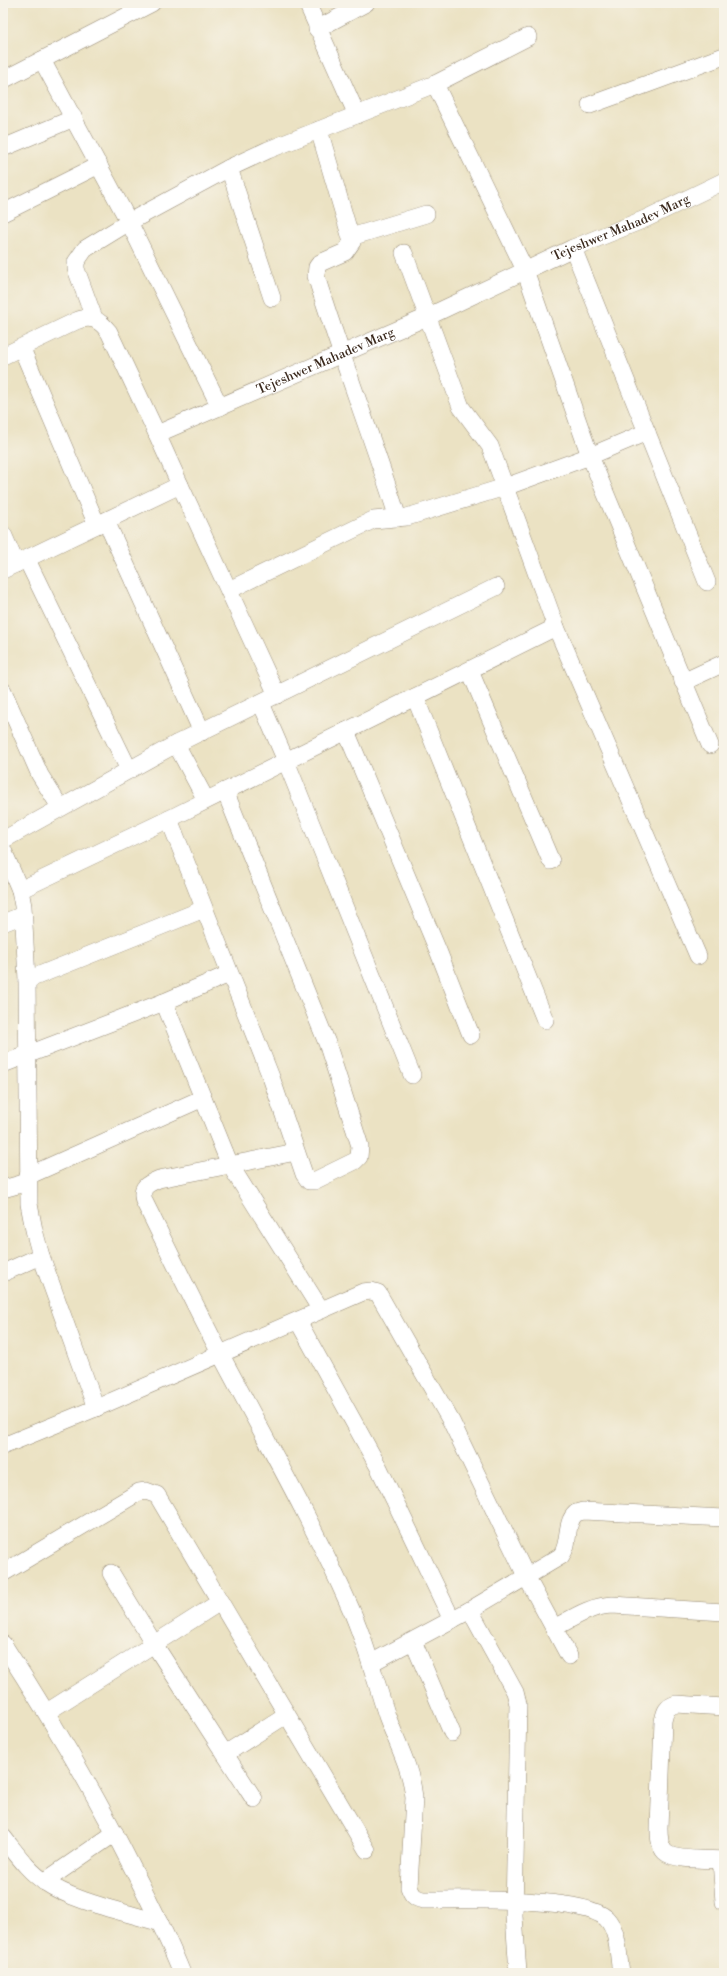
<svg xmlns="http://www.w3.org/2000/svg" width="727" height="1976" font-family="'Libre Bodoni',serif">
<rect width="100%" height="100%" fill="#f7f3e8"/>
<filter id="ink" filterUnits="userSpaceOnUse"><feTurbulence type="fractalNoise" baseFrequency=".025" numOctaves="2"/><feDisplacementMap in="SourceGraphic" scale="8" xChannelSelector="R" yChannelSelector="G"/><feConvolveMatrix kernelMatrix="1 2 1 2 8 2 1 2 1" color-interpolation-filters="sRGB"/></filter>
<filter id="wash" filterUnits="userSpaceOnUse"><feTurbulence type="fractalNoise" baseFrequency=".012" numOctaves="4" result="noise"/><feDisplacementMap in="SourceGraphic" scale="16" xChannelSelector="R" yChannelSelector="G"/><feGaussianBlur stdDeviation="0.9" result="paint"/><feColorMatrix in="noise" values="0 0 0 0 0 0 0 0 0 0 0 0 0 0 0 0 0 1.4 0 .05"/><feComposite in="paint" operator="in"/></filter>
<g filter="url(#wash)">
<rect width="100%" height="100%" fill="#ebe2c3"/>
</g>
<g filter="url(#ink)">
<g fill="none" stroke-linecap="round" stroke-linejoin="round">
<!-- street casing -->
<g stroke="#938670" stroke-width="18">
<g id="street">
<path d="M 307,3 L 357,115"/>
<path d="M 317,29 L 366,3"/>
<path d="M 42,60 L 129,222 L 220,407"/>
<path d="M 3,80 L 152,3"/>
<path d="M 435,84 L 525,270 L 590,456 L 710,745"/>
<path d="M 590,105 L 724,56"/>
<path d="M 319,130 L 352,242 L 345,252 L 320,263 L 317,267 L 316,276 C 341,357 372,437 398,518"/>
<path d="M 3,148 L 74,118"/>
<path d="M 229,168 L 272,298"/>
<path d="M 3,213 L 99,165"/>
<path d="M 351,237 L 426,214"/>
<path d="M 573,248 L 707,582"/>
<path d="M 404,253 L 461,407 L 490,446 L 556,627 L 698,956"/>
<path d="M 94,318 L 76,269 L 76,262 L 85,249 L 129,222 L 229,168 L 268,150 L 435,84 L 528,37"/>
<path d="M 22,349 L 97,525"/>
<path d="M 3,356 L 76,321 C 91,315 99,319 109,332 L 157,434"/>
<path d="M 180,485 L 277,695"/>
<path d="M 106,521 L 202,732"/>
<path d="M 3,534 L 16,564"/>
<path d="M 27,560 L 129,770"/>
<path id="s1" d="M 3,570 L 180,485 L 157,434 L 427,317 L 573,248 L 645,219 L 724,181"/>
<path d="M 229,590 L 373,520 L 407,517 L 505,487 L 590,456 L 647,432"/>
<path d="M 470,671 L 551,861"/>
<path d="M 683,682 L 724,663"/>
<path d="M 3,691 L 40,775 L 60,807"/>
<path d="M 415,697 L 545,1020"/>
<path d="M 261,703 L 286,761 L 412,1075"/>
<path d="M 346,731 L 439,953 L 471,1035"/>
<path d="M 176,744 L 206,800"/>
<path d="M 169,819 L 271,1077 L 304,1174 L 309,1181 L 314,1181 L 355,1161 L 359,1157 L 360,1146 L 327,1043 L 225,791"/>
<path d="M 3,840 L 176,744 L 496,587"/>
<path d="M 3,850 L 20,890 L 23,906 L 27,980 L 29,1204 L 34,1230 L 41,1256 L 96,1408"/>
<path d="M 20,890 L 169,819 L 556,627"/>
<path d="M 3,923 L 23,915"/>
<path d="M 27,980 L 204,909"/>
<path d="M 164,1002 L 230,1165 L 321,1310"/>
<path d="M 3,1064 L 164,1002 L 229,974"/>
<path d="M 296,1152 L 159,1179 C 147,1184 140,1187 144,1201 C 170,1253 195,1306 222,1357 C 266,1440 312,1521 350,1607 C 366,1642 375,1680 387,1716 C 397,1743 411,1768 414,1797 L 409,1887 C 412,1895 414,1898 423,1900 C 459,1900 582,1896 606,1918 C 619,1931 618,1956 621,1973"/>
<path d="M 28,1176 L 203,1098"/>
<path d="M 3,1189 L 28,1182"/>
<path d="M 3,1273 L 41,1256"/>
<path d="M 298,1321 L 379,1468 L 452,1620"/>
<path d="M 3,1446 L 96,1408 L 363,1292 L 371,1291 L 378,1293 L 451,1421 L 527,1578 L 569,1656"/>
<path d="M 3,1573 L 139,1492 L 146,1491 L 157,1495 L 367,1850"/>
<path d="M 111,1573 L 154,1644 L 254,1799"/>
<path d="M 470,1610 L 515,1692 L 518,1704 L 514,1916 L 518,1973"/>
<path d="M 554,1628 C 573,1618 590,1606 612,1605 L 724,1612"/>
<path d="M 413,1641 L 452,1733"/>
<path d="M 3,1644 C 51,1718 95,1793 134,1871 C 151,1904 168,1938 182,1973"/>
<path d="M 371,1663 L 470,1610 L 561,1556 C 571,1543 564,1524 576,1513 L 583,1511 L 724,1518"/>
<path d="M 724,1707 L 676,1704 C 666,1707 665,1712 663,1721 L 659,1828 C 659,1835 659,1846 665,1852 C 674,1861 711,1859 724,1860"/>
<path d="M 47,1712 L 220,1602"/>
<path d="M 225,1754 L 286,1715"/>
<path d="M 3,1837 C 16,1853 28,1871 45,1882 C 74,1902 126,1912 160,1923"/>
<path d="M 721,1860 L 724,1902"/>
<path d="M 44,1882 L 115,1833"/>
</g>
</g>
<!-- street -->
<use href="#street" stroke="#fff" stroke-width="17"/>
</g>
</g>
<g text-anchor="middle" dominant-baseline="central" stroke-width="3.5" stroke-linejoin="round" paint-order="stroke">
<!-- street labels -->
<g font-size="13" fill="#3b2a1e" stroke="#f7f3e8">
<text stroke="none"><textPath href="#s1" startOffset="760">Tejeshwer Mahadev Marg</textPath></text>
<text stroke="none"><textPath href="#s1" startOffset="436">Tejeshwer Mahadev Marg</textPath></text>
</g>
</g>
<!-- margin -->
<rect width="727" height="1976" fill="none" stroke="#f7f3e8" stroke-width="16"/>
</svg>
